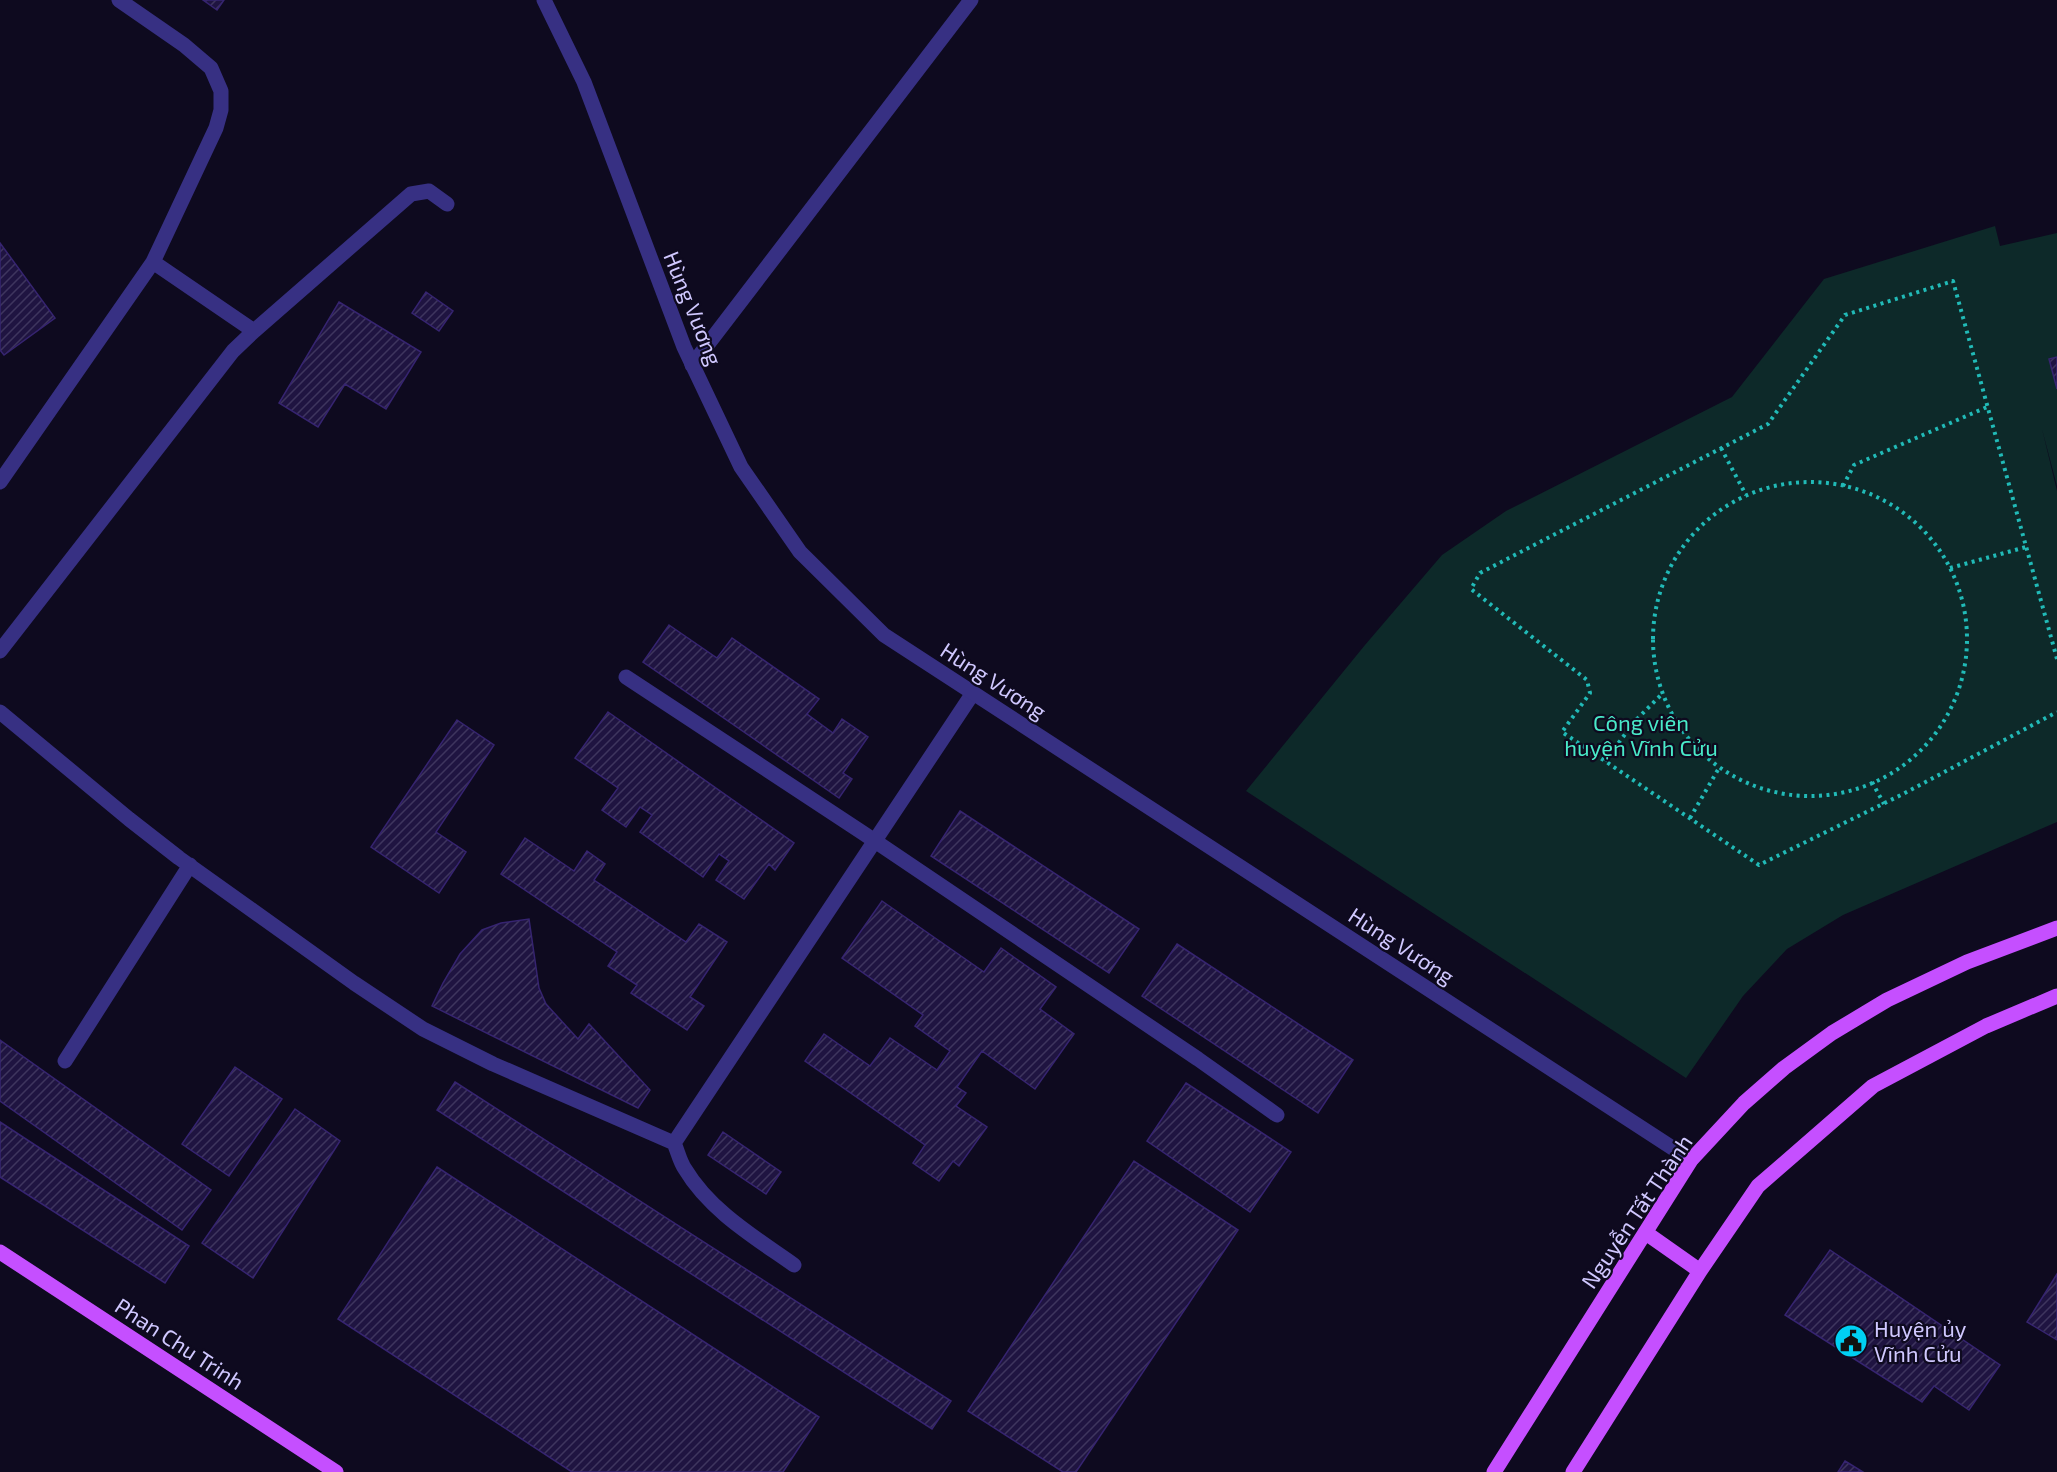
<svg xmlns="http://www.w3.org/2000/svg" width="2057" height="1472" font-family="'Exo 2',sans-serif">
<defs>
<pattern id="building-hatch" width="6" height="6" patternUnits="userSpaceOnUse" patternTransform="scale(1.5)"><rect width="6" height="6" fill="#1f1441"/><path d="M-1 1l2-2M0 6l6-6M5 7l2-2" fill="none" stroke="#3e355e"/></pattern>
</defs>
<rect width="100%" height="100%" fill="#0e0a1f"/>
<!-- green -->
<path fill="#0d2929" d="M 1995,226 L 2000,246 L 2057,233 L 2057,486 L 2042,429 L 2057,491 L 2057,822 L 1843,915 L 1787,949 L 1743,996 L 1686,1078 L 1246,791 L 1365,645 L 1442,555 L 1506,511 L 1732,397 L 1824,279 Z"/>
<!-- building -->
<path fill="url(#building-hatch)" stroke="#362470" stroke-width="1.5" d="M 203,0 L 224,0 L 217,10 Z
M 0,243 L 55,318 L 4,355 L 0,350 Z
M 426,292 L 453,311 L 439,331 L 412,313 Z
M 339,302 L 421,352 L 386,409 L 345,384 L 318,427 L 279,403 Z
M 2057,357 L 2057,389 L 2049,359 Z
M 669,625 L 717,658 L 732,638 L 819,699 L 807,714 L 833,733 L 842,719 L 868,737 L 843,773 L 852,779 L 839,798 L 643,662 Z
M 608,712 L 794,843 L 775,870 L 769,864 L 744,899 L 716,880 L 729,861 L 719,854 L 703,877 L 640,832 L 652,815 L 640,807 L 626,827 L 602,810 L 618,788 L 575,758 Z
M 457,720 L 494,745 L 436,832 L 466,852 L 439,893 L 371,847 Z
M 960,811 L 1139,929 L 1109,973 L 931,856 Z
M 525,838 L 574,871 L 587,851 L 605,864 L 594,880 L 686,942 L 699,924 L 727,942 L 690,997 L 704,1006 L 687,1030 L 631,993 L 637,985 L 608,966 L 617,952 L 501,874 Z
M 882,901 L 984,972 L 1001,948 L 1056,987 L 1040,1009 L 1074,1034 L 1035,1089 L 982,1051 L 957,1087 L 966,1093 L 956,1106 L 987,1127 L 959,1166 L 953,1161 L 939,1181 L 913,1163 L 925,1145 L 805,1061 L 824,1034 L 870,1066 L 890,1038 L 937,1070 L 950,1051 L 915,1026 L 923,1015 L 842,958 Z
M 529,919 L 539,988 L 546,1004 L 578,1039 L 589,1024 L 650,1090 L 638,1108 L 432,1006 L 443,983 L 460,954 L 482,930 L 501,923 Z
M 1177,944 L 1353,1060 L 1318,1113 L 1142,996 Z
M 0,1040 L 211,1190 L 182,1230 L 0,1101 Z
M 235,1067 L 282,1099 L 229,1176 L 182,1144 Z
M 455,1082 L 951,1401 L 932,1429 L 437,1110 Z
M 1186,1083 L 1291,1152 L 1250,1212 L 1147,1141 Z
M 295,1109 L 340,1141 L 253,1278 L 202,1243 Z
M 0,1122 L 189,1246 L 165,1283 L 0,1177 Z
M 723,1132 L 781,1172 L 766,1194 L 708,1155 Z
M 1134,1161 L 1238,1230 L 1076,1472 L 1063,1472 L 968,1411 Z
M 437,1167 L 819,1417 L 783,1472 L 572,1472 L 338,1319 Z
M 1830,1250 L 2000,1365 L 1969,1410 L 1934,1386 L 1922,1402 L 1785,1315 Z
M 2057,1274 L 2057,1340 L 2027,1322 Z
M 1845,1461 L 1863,1472 L 1838,1472 Z"/>
<g fill="none" stroke-linecap="round" stroke-linejoin="round">
<!-- path -->
<path stroke="#21bab7" stroke-width="4" stroke-dasharray="3 4.5" stroke-linecap="butt" d="M 1721,448 L 1746,495
M1653 639a157 157 0 1 1 314 0a157 157 0 1 1-314 0Z
M 1843,486 L 1854,465 L 1987,407
M 1950,568 L 2026,547
M 2057,659 L 1953,281 L 1845,315 L 1768,424 L 1480,573 L 1471,589 L 1587,680 L 1590,693 L 1562,732 L 1759,865 L 1903,794 L 2057,712
M 1605,761 L 1635,721 L 1662,694
M 1872,782 L 1884,804
M 1690,818 L 1719,768"/>
<!-- service -->
<path stroke="#373083" stroke-width="15" d="M 153,262 L 254,331
M 0,482 L 153,262 L 216,128 L 221,110 L 221,91 L 211,68 L 184,45 L 119,0
M 0,651 L 233,351 L 254,331 L 411,194 L 429,191 L 447,204
M 626,677 L 863,833 L 1198,1059 L 1277,1115
M 0,712 L 129,819 L 179,858 L 354,983 L 423,1029 L 493,1064 L 674,1143 C 678,1152 680,1162 685,1169 C 710,1211 756,1238 794,1265
M 65,1061 L 190,865
M 674,1143 L 973,693"/>
<!-- minor -->
<path stroke="#373083" stroke-width="15" d="M 692,365 L 971,0"/>
<!-- tertiary -->
<path stroke="#373083" stroke-width="15" d="M 544,0 L 584,82 L 684,347 L 741,467 L 800,552 L 884,635 L 1691,1160"/>
<!-- primary -->
<path stroke="#c54fff" stroke-width="15" d="M 1646,1233 L 1700,1271
M 0,1252 L 336,1472
M 1494,1472 L 1691,1160 L 1744,1103 L 1784,1068 L 1832,1033 L 1887,1000 L 1967,962 L 2057,928
M 1573,1472 L 1700,1271 L 1758,1186 L 1873,1086 L 1986,1026 L 2057,996"/>
</g>
<!-- icons -->
<defs>
<g id="civic-disc" transform="scale(1.725)"><circle r="9.5" fill="#00d0f3" stroke="#0e0a1f"/><path d="M-.6-6.5H3V-4.5H.6V-3L4-1V1h2V6H-6V1h2V-1L-.6-3ZM-1.2 2.5V6h2.4V2.5Z" fill="#111"/></g>
</defs>
<g fill-rule="evenodd">
<use href="#civic-disc" x="1851" y="1341"/>
</g>
<g text-anchor="middle" dominant-baseline="central" stroke-width="4.5" stroke-linejoin="round" paint-order="stroke">
<!-- street labels -->
<g font-size="22" fill="#d0c8ff" stroke="#0e0a1f">
<text transform="translate(694 308) rotate(68)">Hùng Vương</text>
<text transform="translate(994 680) rotate(33)">Hùng Vương</text>
<text transform="translate(1402 945) rotate(33)">Hùng Vương</text>
<text transform="translate(1636 1211) rotate(-56)">Nguyễn Tất Thành</text>
<text transform="translate(180 1343) rotate(33)">Phan Chu Trinh</text>
</g>
<!-- park labels -->
<g font-size="22" fill="#49eac9" stroke="#0e0a1f">
<text x="1641" y="722">Công viên<tspan x="1641" dy="25">huyện Vĩnh Cửu</tspan></text>
</g>
<!-- poi labels -->
<g font-size="22" fill="#d0c8ff" stroke="#0e0a1f" text-anchor="start">
<text x="1874" y="1328">Huyện ủy<tspan x="1874" dy="25">Vĩnh Cửu</tspan></text>
</g>
</g>
</svg>
